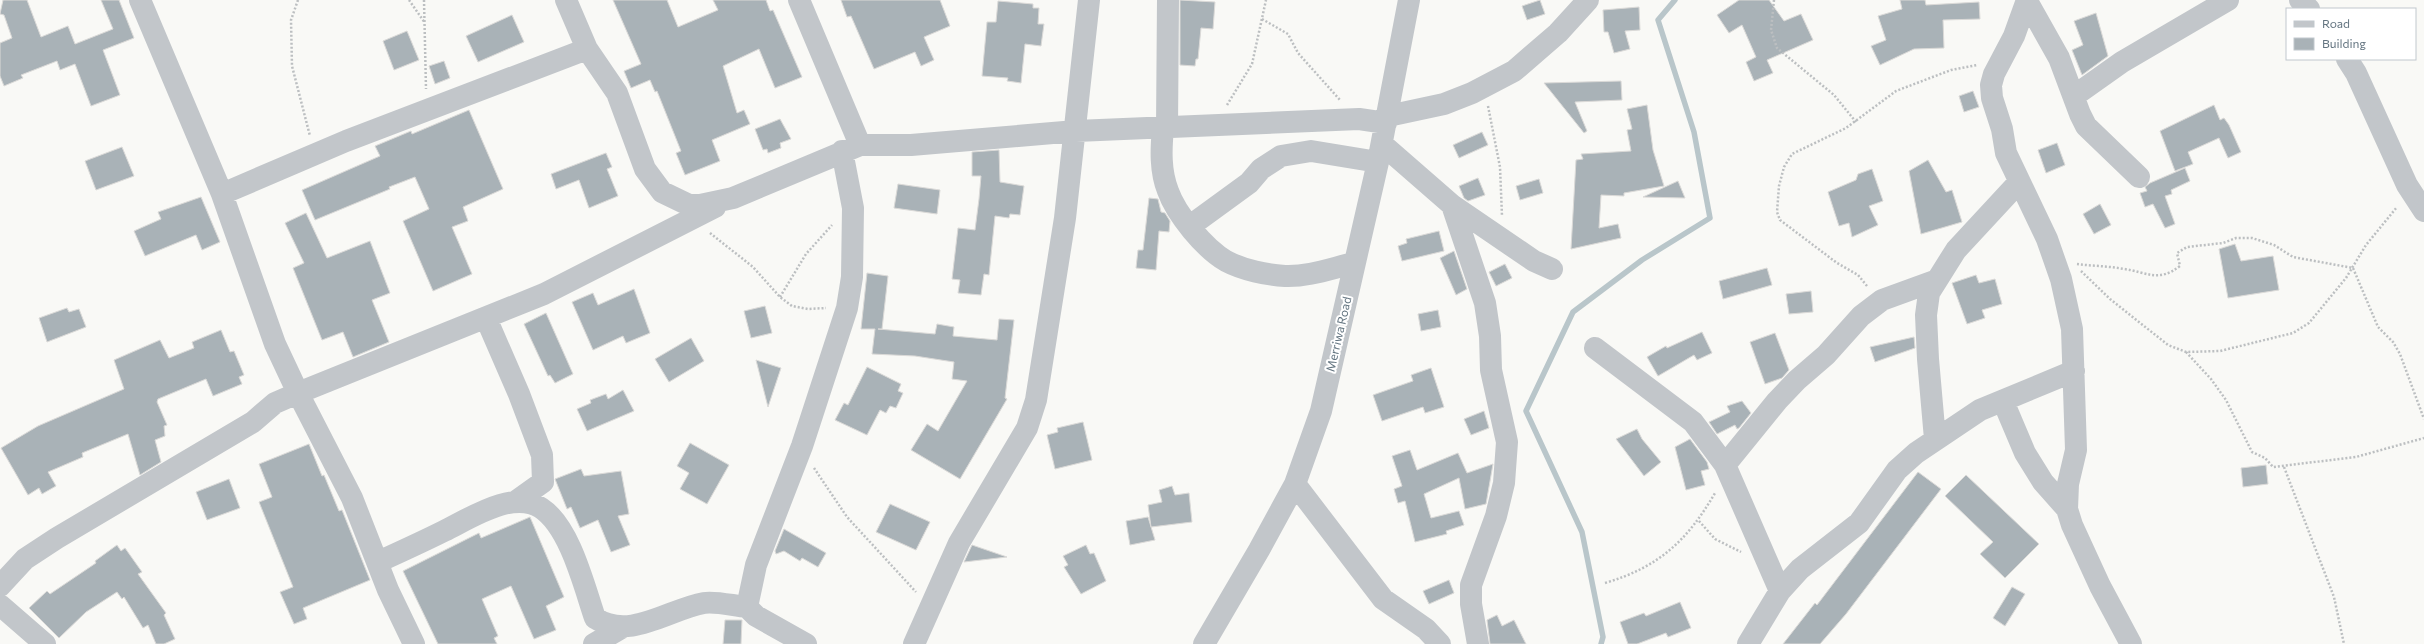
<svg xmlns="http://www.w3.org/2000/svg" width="2424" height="644" font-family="Commissioner,sans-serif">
<rect width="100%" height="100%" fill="#f9f9f6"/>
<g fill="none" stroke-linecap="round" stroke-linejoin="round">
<!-- stream -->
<path stroke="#b9c6ca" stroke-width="5.5" d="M 1601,644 L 1603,637 L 1582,532 L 1526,411 L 1573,312 L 1642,260 L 1710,218 L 1694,132 L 1658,20 L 1675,0"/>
</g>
<!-- building -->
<path fill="#a9b2b7" stroke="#dbdad8" d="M 3,0 L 27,0 L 41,37 L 68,26 L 75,44 L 113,29 L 101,0 L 119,0 L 134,38 L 103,50 L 120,95 L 91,106 L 75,64 L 60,70 L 57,61 L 21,75 L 23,78 L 4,86 L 0,76 L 0,43 L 12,38 L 4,15 L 0,14 Z
M 613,0 L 667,0 L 678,27 L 718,10 L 713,0 L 766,0 L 770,11 L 773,10 L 802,77 L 775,88 L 759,49 L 723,66 L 737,113 L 744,110 L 750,124 L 712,140 L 720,161 L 685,175 L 676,153 L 681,151 L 657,91 L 655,92 L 650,80 L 631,88 L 624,71 L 641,64 Z
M 841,0 L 940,0 L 950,26 L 924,37 L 934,60 L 921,66 L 915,52 L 874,69 L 851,16 L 847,17 Z
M 1180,0 L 1215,2 L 1213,29 L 1201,28 L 1198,59 L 1196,59 L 1195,66 L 1180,65 Z
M 1540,0 L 1545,14 L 1527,20 L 1522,6 Z
M 1739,0 L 1769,0 L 1784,21 L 1801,14 L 1813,40 L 1767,60 L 1773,73 L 1754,81 L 1746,62 L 1756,57 L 1742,25 L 1729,33 L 1717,15 Z
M 1900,0 L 1925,0 L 1926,5 L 1979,2 L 1980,19 L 1943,20 L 1944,48 L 1914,49 L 1880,65 L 1871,46 L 1886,40 L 1878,16 L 1902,9 Z
M 998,1 L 1033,4 L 1033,8 L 1039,8 L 1038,24 L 1044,24 L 1041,46 L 1025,44 L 1021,83 L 1007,81 L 1008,78 L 982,76 L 987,22 L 996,22 Z
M 1639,7 L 1640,30 L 1625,31 L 1630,49 L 1614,53 L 1608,32 L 1604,32 L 1603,10 Z
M 2096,13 L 2108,56 L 2082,75 L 2072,50 L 2083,45 L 2074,21 Z
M 512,15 L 524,42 L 478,62 L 466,36 Z
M 407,31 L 419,60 L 394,70 L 383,41 Z
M 444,61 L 450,78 L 435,84 L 429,66 Z
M 1621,81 L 1622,100 L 1575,102 L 1587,131 L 1584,133 L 1544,83 Z
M 1973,91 L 1979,107 L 1964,112 L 1959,96 Z
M 1647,105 L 1653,150 L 1664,186 L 1624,193 L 1624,196 L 1601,195 L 1599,228 L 1618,224 L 1621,238 L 1571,249 L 1576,160 L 1583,159 L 1581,154 L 1631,151 L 1627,130 L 1632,129 L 1627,109 Z
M 2214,105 L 2220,120 L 2224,118 L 2229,125 L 2241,152 L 2228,158 L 2219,138 L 2188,152 L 2193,164 L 2175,171 L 2160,131 Z
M 469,110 L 503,189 L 463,207 L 468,221 L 452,227 L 472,274 L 433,291 L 403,221 L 429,209 L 415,177 L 389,187 L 390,189 L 315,220 L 302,190 L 380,156 L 375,146 L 411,131 L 412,134 Z
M 780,119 L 791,139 L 780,143 L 781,148 L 768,153 L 767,149 L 763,150 L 755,129 Z
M 1482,132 L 1488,145 L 1459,158 L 1453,145 Z
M 2057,143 L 2065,165 L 2046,173 L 2038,150 Z
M 122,147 L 134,176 L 96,190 L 85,161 Z
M 999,150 L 1000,182 L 1024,186 L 1020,215 L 1010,214 L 1009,218 L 995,216 L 989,275 L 984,274 L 981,295 L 958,293 L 960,280 L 952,279 L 958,228 L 975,230 L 979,199 L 981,176 L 972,176 L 972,152 Z
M 606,153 L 612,167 L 607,169 L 618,196 L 589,208 L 579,180 L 556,189 L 551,174 Z
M 1928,160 L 1946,192 L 1952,190 L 1962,222 L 1921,234 L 1909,171 Z
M 2185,168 L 2190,181 L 2171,190 L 2172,194 L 2165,196 L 2175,224 L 2165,228 L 2153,204 L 2145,207 L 2140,193 L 2147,191 L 2145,187 L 2150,183 Z
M 1872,169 L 1883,201 L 1869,206 L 1878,225 L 1852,237 L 1849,223 L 1839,226 L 1828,192 L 1856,180 L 1858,174 Z
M 1478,178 L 1485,195 L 1468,201 L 1464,198 L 1459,186 Z
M 1539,179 L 1543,193 L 1520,200 L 1516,186 Z
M 1678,181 L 1685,198 L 1643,197 Z
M 898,184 L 940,190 L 937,214 L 894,208 Z
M 201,197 L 220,242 L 202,250 L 196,235 L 145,256 L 134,231 L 161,219 L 158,212 Z
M 1149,198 L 1158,199 L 1161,212 L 1165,213 L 1170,221 L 1169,232 L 1159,231 L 1156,270 L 1136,268 L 1138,250 L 1143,250 Z
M 2100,204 L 2111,225 L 2094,234 L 2083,214 Z
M 306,213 L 327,258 L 370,241 L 390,293 L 372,300 L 389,342 L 353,357 L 343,332 L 322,340 L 293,268 L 304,263 L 285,223 Z
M 1439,231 L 1444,251 L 1402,261 L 1398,246 L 1407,243 L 1406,239 Z
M 2235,244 L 2241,261 L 2273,256 L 2279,290 L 2228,298 L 2219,249 Z
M 1454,251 L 1467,289 L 1456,295 L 1440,258 Z
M 1505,264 L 1512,278 L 1496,286 L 1489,272 Z
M 1767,268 L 1772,285 L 1723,299 L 1719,281 Z
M 867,273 L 888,276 L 882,329 L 878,329 L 935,334 L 937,324 L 954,327 L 953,336 L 997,340 L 999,319 L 1014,320 L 1005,398 L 1007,399 L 960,479 L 911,450 L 927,424 L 938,431 L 967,381 L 952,379 L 954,362 L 915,356 L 872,354 L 875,329 L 861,329 Z
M 1976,275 L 1979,283 L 1995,279 L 2002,304 L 1982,310 L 1985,318 L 1967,324 L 1952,283 Z
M 634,289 L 650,333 L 626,343 L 623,336 L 593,350 L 572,302 L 593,293 L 598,305 Z
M 1811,291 L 1813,312 L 1789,314 L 1786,294 Z
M 765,306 L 772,333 L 751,338 L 744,311 Z
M 67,308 L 69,312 L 79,309 L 86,327 L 47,342 L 39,318 Z
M 1438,310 L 1441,327 L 1421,331 L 1418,314 Z
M 546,313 L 573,374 L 555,383 L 550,375 L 548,376 L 524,324 Z
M 221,330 L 230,352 L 234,351 L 244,375 L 239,377 L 242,384 L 213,396 L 206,379 L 158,399 L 157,402 L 167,425 L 164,426 L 165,436 L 155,440 L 161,462 L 140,475 L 128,434 L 82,453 L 83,457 L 48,472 L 56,486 L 42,494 L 39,488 L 28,495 L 1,448 L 38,426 L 124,389 L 114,360 L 160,340 L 169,358 L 194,348 L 192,342 Z
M 1702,332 L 1712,353 L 1697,360 L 1694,355 L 1658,376 L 1647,357 L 1666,346 L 1667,348 Z
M 1775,333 L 1789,370 L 1782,378 L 1765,384 L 1750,342 Z
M 1914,337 L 1915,348 L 1875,362 L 1870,347 Z
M 691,338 L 704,361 L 669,382 L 655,359 Z
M 756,360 L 781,368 L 768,407 Z
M 867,367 L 901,384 L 898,391 L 903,393 L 896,408 L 890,406 L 886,413 L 880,410 L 867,435 L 835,420 L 844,403 L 848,405 Z
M 1431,368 L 1444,407 L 1425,413 L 1423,407 L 1382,421 L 1373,395 L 1413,381 L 1411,375 Z
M 623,390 L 634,411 L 587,431 L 577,409 L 591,403 L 590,400 L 606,394 L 608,399 Z
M 1742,401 L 1751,413 L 1739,428 L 1737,429 L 1735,425 L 1717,434 L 1709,422 L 1730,412 L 1727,406 Z
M 1484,411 L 1489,428 L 1471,435 L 1464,419 Z
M 1083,422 L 1092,460 L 1055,469 L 1047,435 L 1058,432 L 1057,428 Z
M 1637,429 L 1642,439 L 1661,462 L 1644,476 L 1616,439 Z
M 1690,439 L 1707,462 L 1709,469 L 1701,471 L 1705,485 L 1686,490 L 1675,447 Z
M 690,443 L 729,465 L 707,504 L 680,489 L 689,473 L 677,466 Z
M 309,444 L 322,476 L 324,475 L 339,511 L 342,510 L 370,580 L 303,608 L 307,619 L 294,624 L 280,592 L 293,587 L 259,502 L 272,497 L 259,464 Z
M 1410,450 L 1417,470 L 1458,453 L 1467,473 L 1493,464 L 1486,504 L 1465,509 L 1459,478 L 1424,494 L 1431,518 L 1459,511 L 1464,525 L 1446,531 L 1447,534 L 1415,542 L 1405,501 L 1398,503 L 1394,489 L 1402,486 L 1392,456 Z
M 2266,465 L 2268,484 L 2243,487 L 2241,468 Z
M 581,469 L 584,476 L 621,471 L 629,514 L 618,516 L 630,545 L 611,552 L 598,520 L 580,528 L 571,507 L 567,509 L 555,479 Z
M 1918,472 L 1941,489 L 1846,614 L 1820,644 L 1783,644 L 1815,603 L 1817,605 Z
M 1966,475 L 2039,544 L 2005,578 L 1980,554 L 1993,542 L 1945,496 Z
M 229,479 L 240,508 L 207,520 L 196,492 Z
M 1172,486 L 1175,495 L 1189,493 L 1192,522 L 1151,527 L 1148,505 L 1162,502 L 1159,490 Z
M 890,504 L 930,522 L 916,550 L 876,532 Z
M 530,517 L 564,597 L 546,606 L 556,630 L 534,639 L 511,586 L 482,599 L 498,636 L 494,638 L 497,644 L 438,644 L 403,571 L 479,533 L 481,538 Z
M 1148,517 L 1155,540 L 1130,545 L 1126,521 Z
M 784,529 L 826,553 L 818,567 L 802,558 L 800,561 L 784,551 L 776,554 L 775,551 Z
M 117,545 L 121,551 L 125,548 L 142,572 L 138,574 L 166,613 L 164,615 L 175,639 L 164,644 L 156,644 L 148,625 L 143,628 L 124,597 L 122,599 L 117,592 L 86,612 L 59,638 L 29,608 L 47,591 L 50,594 L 96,563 L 95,561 Z
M 972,545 L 1007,557 L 964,562 Z
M 1086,545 L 1090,554 L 1094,553 L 1106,581 L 1081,594 L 1064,567 L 1068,565 L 1063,556 Z
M 1449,580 L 1454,593 L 1429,604 L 1423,591 Z
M 2012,587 L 2025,594 L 2005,626 L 1993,618 Z
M 1680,602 L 1691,628 L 1668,637 L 1666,633 L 1637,644 L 1628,644 L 1620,622 L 1644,613 L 1646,616 Z
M 1497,615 L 1502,626 L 1514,620 L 1526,644 L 1490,644 L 1487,620 Z
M 725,620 L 742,620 L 741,644 L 723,644 Z"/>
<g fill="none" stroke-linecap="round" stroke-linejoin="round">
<!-- path -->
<path stroke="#bcbfc1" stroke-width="2.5" stroke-dasharray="2 2" stroke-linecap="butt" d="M 298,0 L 291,20 L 292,66 L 310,136
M 409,0 L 425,23
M 424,0 L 426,89
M 1774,0 L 1771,30 L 1777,48 L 1834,95 L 1856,122
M 1262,19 L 1288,34 L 1298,53 L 1340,100
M 1227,105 L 1252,64 L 1266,0
M 1488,106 L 1500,167 L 1502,216
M 710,233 L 753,267 L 780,297 L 792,306 L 808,309 L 826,308
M 2077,264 C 2092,266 2108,266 2124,269 C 2147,272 2158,283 2180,266 L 2177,253 L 2187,247 L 2223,243 L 2236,238 L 2252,238 L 2274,245 L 2293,257 L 2353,268 L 2378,327 L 2393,342 L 2400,354 L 2424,419
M 2081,271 L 2110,299 L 2168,345 L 2186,352 L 2220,351 L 2293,333 L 2309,323 L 2346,278 L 2366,245 L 2397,207
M 1867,286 L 1858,275 L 1837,263 L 1780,220 L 1777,212 L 1779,186 L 1784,167 L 1792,154 L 1846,128 L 1896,91 L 1951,70 L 1977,65
M 780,297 L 806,254 L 832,225
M 2186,352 L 2211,379 L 2226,400 L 2252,452 L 2265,458 L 2273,467 L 2356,457 L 2424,438
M 2284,467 L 2334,597 L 2344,644
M 814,468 L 847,517 L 916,592
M 1699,521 L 1715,539 L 1741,552
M 1605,583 C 1659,567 1687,541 1715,493"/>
<!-- minor -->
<path stroke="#c2c6ca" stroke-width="22" d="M 566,0 L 587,49 L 617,93 L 645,169 L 662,192 L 689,205 L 700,205 L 733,198 L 860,145 L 911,145 L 1076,131 L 1359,119 L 1386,123
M 799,0 L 860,145
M 2027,0 L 2014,36 L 1994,74 L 1991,85 L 1992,98 L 2002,129 L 2006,153 L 2047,239 L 2061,279 L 2072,329 L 2076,450 L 2068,484 L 2067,509 L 2072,525 L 2100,586 L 2131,644
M 2300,0 L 2309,9
M 2027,1 L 2059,58 L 2080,114 L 2086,126 L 2139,177
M 2347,59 L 2356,73 L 2407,185 L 2424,211
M 2074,96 L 2122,62 L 2228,0
M 1388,116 L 1444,104 L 1472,93 L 1514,71 L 1558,33 L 1588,0
M 1163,128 C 1161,149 1160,171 1168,191 C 1176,214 1205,249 1226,261 C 1243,270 1267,275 1285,276 C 1308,277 1332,268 1354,263
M 1167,128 L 1168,0
M 1382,144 L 1452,205 L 1534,261 L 1552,269
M 222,194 L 346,141 L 587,49
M 1452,205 L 1485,303 L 1490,336 L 1491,370 L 1507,442 L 1504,483 L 1496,516 L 1471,585 L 1471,604 L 1478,644
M 1190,226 L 1249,183 L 1261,169 L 1281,156 L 1311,151 L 1378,162
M 486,318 L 519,394 L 542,455 L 543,482 L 515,502
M 1595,348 L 1693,422 L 1725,465 L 1780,591
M 2003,401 L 2025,453 L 2043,482 L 2067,509
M 1935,439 L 1928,359 L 1926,315 L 1929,293 L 1956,250 L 2019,182
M 1725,465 L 1777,401 L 1797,380 L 1826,355 L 1861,316 L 1882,300 L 1937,280
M 1295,484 L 1383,599 L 1426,629 L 1440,644
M 378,562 C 400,552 422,542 444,531 C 469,519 513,489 541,508 C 570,527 584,586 595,618 C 630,641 669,609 704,603 C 716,601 734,606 747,607
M 0,586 L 25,559 L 57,538 L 253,422 L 275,403 L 298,393 L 275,344 L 222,194 L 140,0
M 0,605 L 45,644
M 414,644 L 388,590 L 352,498 L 298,393 L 544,294 L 715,207
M 594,644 L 623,627
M 806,644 L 756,616 L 747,607 L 756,565 L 802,446 L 847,308 L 852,277 L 853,208 L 842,151
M 914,644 L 959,543 L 1027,428 L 1036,400 L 1065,218 L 1089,0
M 1204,644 L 1259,550 L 1295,484 L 1321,411 L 1378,162 L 1409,0
M 1748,644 L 1780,591 L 1800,569 L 1859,523 L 1897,470 L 1916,453 L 1980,410 L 2074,371"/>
</g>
<g text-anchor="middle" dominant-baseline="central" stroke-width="4" stroke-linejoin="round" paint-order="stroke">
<!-- street labels -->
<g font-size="12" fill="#647581" stroke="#fff">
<text transform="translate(1338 334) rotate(-77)">Merriwa Road</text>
</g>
</g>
<!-- legend -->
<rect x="2286" y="8" width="130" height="52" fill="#ffffff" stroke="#c1c8cd"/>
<rect x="2294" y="21" width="20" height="6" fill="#c2c6ca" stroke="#c1c8cd"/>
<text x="2322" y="28" font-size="12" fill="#647581">Road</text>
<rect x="2294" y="38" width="20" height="12" fill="#a9b2b7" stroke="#c1c8cd"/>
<text x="2322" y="48" font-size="12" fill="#647581">Building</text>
</svg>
